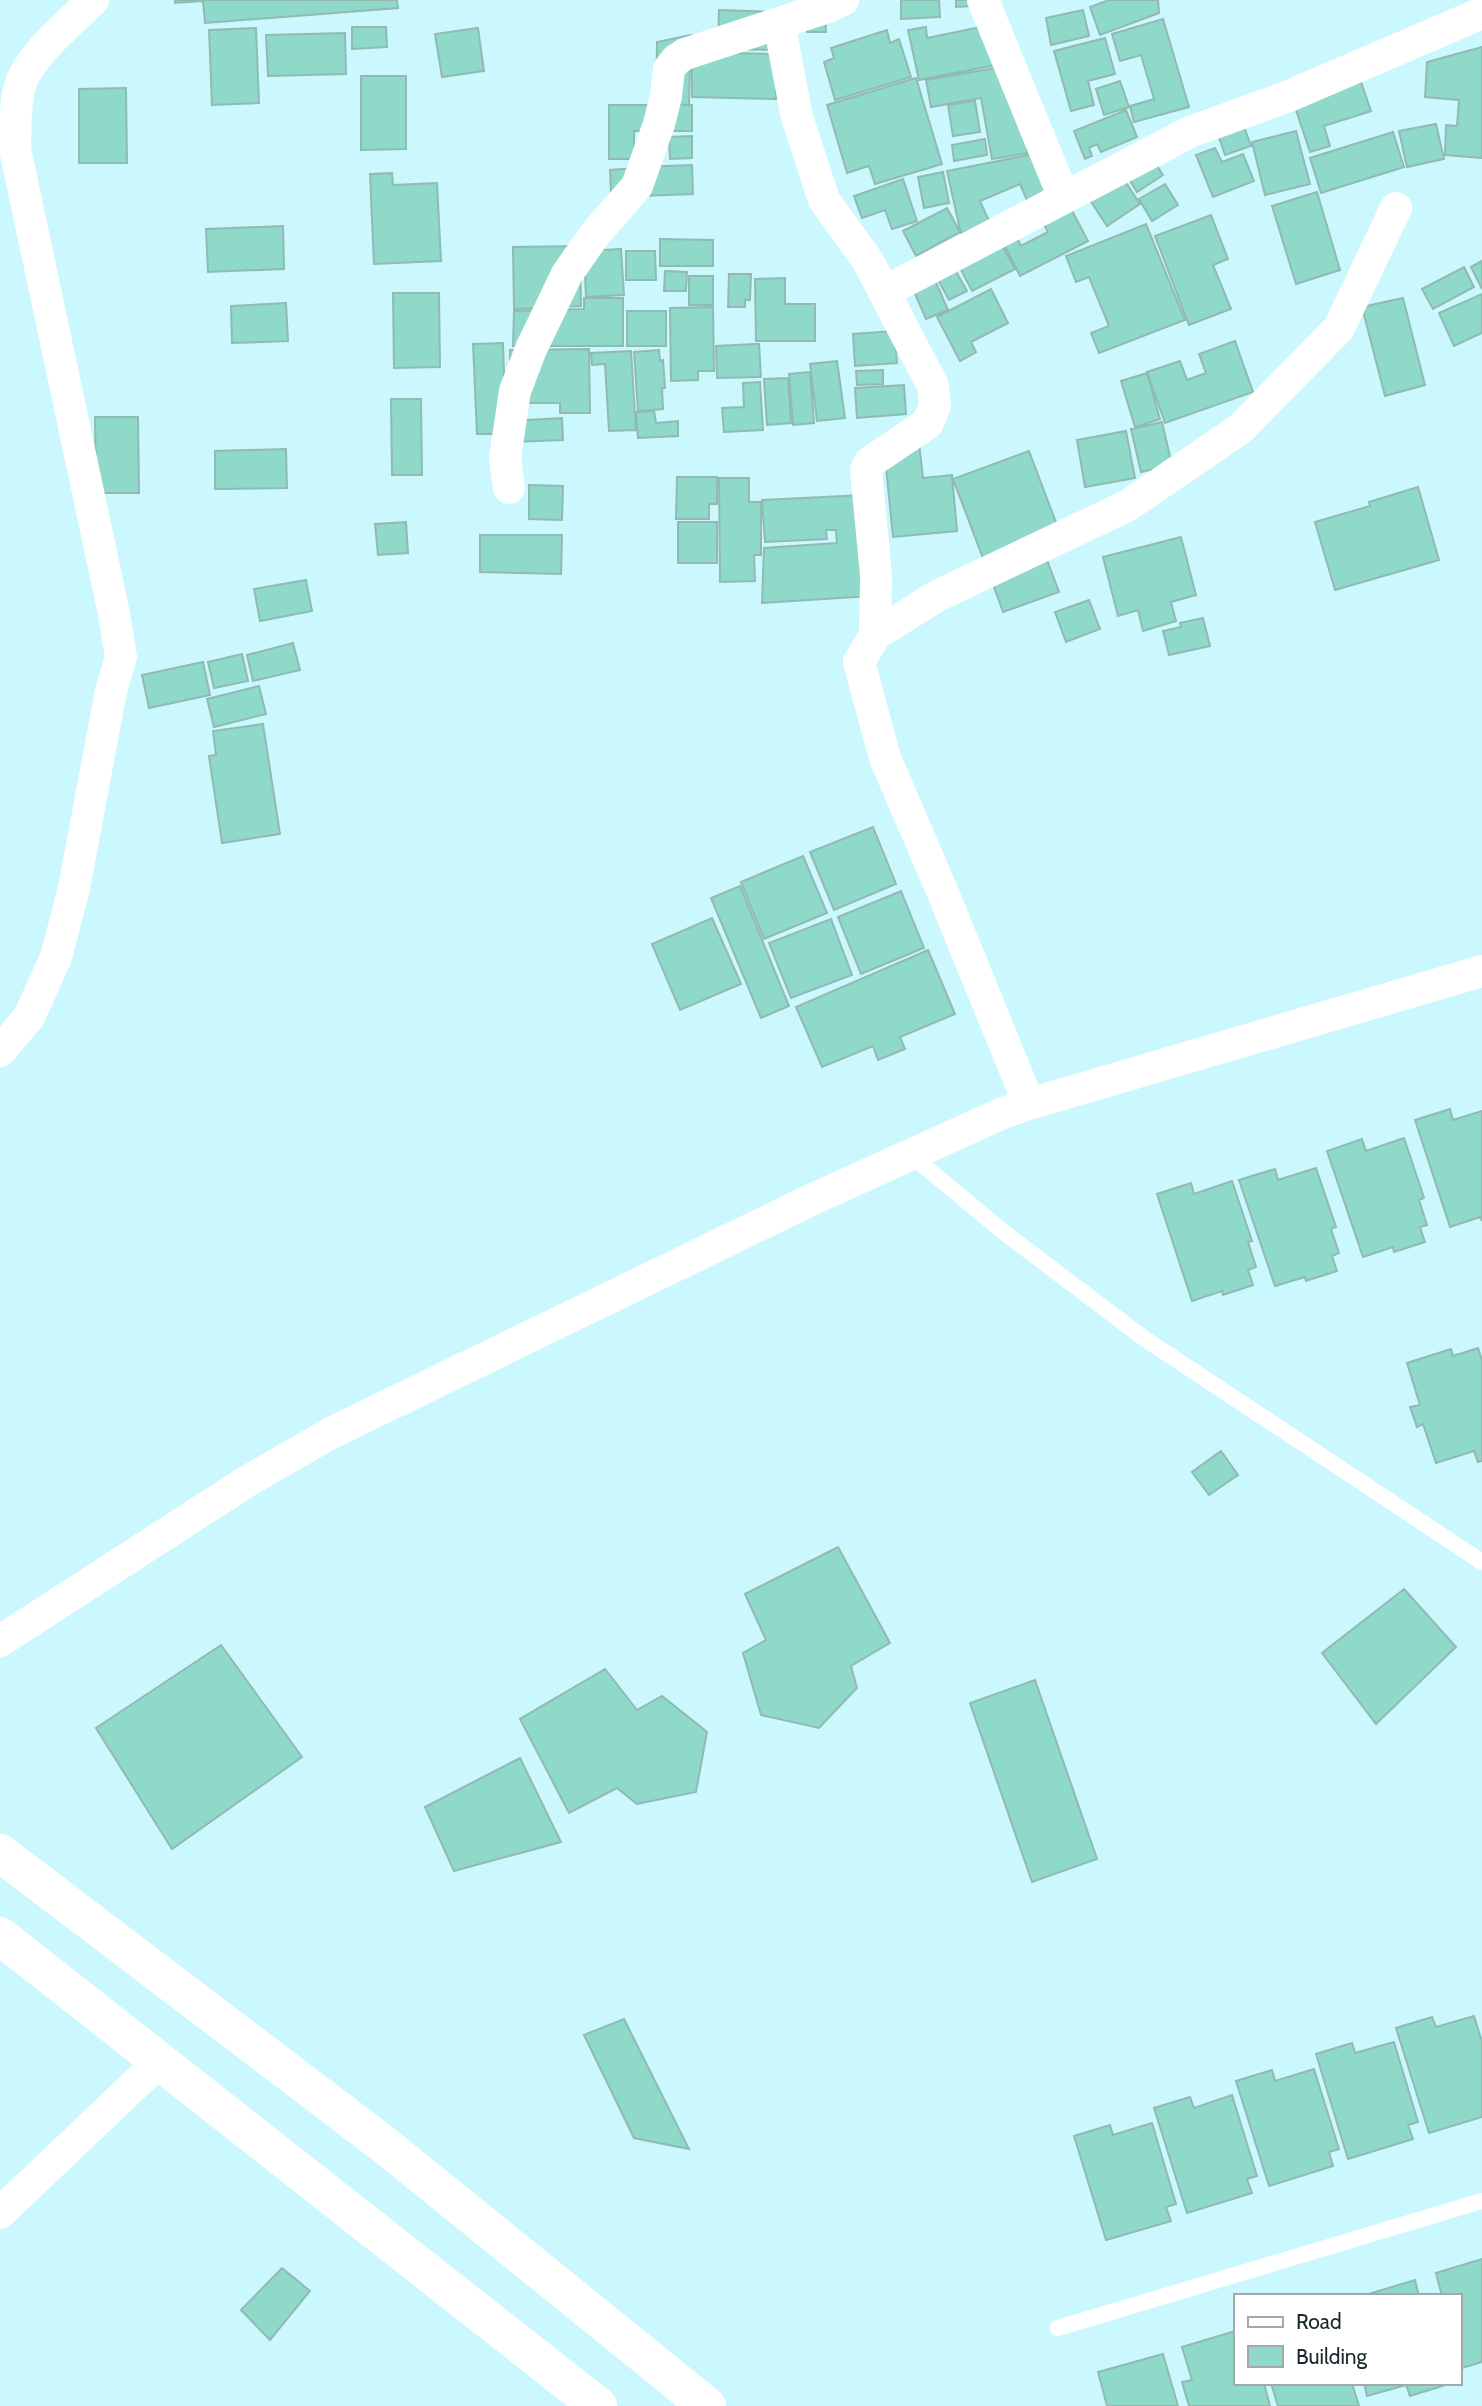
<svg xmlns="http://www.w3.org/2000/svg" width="1482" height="2406" font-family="Cabin,sans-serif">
<rect width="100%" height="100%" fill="#cbf7fe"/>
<!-- building -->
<path fill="#8ed9ca" stroke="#91bab1" stroke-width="2" d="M 175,0 L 397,0 L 398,8 L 205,23 L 203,1 L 175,3 Z
M 901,0 L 939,0 L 940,17 L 901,19 Z
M 956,0 L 990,0 L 990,5 L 956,7 Z
M 1109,0 L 1158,0 L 1159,13 L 1100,35 L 1090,7 Z
M 825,8 L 826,32 L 807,32 L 806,9 Z
M 719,10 L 775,12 L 774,50 L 718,49 Z
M 1083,10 L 1089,36 L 1051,45 L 1046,18 Z
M 1163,19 L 1189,107 L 1134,122 L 1130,106 L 1154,99 L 1141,55 L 1120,61 L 1112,34 Z
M 352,27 L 386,27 L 387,47 L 352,49 Z
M 926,27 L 927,38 L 980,27 L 1011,62 L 919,80 L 908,30 Z
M 256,28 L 259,103 L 212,105 L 209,30 Z
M 478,28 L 484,71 L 442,77 L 435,34 Z
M 887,30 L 890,43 L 899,39 L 911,77 L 835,100 L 824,62 L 834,58 L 831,48 Z
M 345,33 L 346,74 L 268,76 L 266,35 Z
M 691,35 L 689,105 L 656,104 L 657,42 Z
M 1105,38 L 1115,74 L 1088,81 L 1094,105 L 1071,111 L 1054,51 Z
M 1482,47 L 1482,158 L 1445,155 L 1446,125 L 1457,126 L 1459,100 L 1425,97 L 1427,62 Z
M 692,52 L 777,54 L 776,99 L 692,97 Z
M 1012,65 L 1028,153 L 992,159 L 981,98 L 931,107 L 926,80 Z
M 361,76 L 406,76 L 406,149 L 361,150 Z
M 916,78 L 942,164 L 875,184 L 869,166 L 847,173 L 827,105 Z
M 1360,79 L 1371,111 L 1324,126 L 1330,146 L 1310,152 L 1293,101 Z
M 1120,81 L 1129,107 L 1104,115 L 1096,89 Z
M 126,88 L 127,163 L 79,163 L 79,89 Z
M 975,101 L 980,132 L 953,136 L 948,105 Z
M 609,105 L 692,105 L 692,131 L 634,131 L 634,159 L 609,159 Z
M 1126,110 L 1137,137 L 1101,152 L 1097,144 L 1089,148 L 1092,156 L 1085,159 L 1074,131 Z
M 1241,118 L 1251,146 L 1225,155 L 1215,126 Z
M 1436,124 L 1444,159 L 1407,167 L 1399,131 Z
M 1296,131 L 1310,184 L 1265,195 L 1252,142 Z
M 1393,132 L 1404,167 L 1321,193 L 1310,158 Z
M 692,136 L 692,158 L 670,159 L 669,137 Z
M 985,139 L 987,155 L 954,161 L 952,145 Z
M 1215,148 L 1222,162 L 1243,154 L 1254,181 L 1213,197 L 1196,155 Z
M 1034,154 L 1054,194 L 1029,205 L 1020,184 L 980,201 L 989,221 L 961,234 L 947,171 Z
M 1150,155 L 1163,175 L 1137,192 L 1124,171 Z
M 692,165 L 693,194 L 641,196 L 640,167 Z
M 637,168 L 611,194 L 610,170 Z
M 943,172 L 949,203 L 924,208 L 918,177 Z
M 392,173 L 393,185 L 437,183 L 441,261 L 374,264 L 370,174 Z
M 1121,175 L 1140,204 L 1107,226 L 1088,197 Z
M 903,179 L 917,221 L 892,229 L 885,210 L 862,218 L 854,196 Z
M 1165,184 L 1178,205 L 1152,221 L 1139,199 Z
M 1317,192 L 1340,270 L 1296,284 L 1272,206 Z
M 1069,205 L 1088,241 L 1020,276 L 1002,240 L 1015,234 L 1021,246 L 1048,232 L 1041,219 Z
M 947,208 L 960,232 L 916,256 L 903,231 Z
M 1211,215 L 1228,259 L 1213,265 L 1231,309 L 1189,325 L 1155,236 Z
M 1146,224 L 1185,320 L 1099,353 L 1091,333 L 1109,326 L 1089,277 L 1076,282 L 1066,256 Z
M 283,226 L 284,269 L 208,272 L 206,229 Z
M 660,239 L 713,240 L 713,266 L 660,266 Z
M 999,240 L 1015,269 L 972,291 L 957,262 Z
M 580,246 L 581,306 L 514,309 L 513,247 Z
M 621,249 L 624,295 L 586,297 L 584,251 Z
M 626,251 L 655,251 L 656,280 L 626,280 Z
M 1482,261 L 1482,289 L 1471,267 Z
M 953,266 L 967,291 L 949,300 L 936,276 Z
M 1464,267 L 1474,287 L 1433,309 L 1422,289 Z
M 665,271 L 687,272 L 686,291 L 664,291 Z
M 729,274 L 751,274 L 750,300 L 745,300 L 745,307 L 728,307 Z
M 689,276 L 713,276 L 713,305 L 689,305 Z
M 785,278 L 785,304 L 815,304 L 815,341 L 756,341 L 755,279 Z
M 934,278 L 948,310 L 926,319 L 912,287 Z
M 991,289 L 1008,323 L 971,342 L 976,352 L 960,361 L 937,317 Z
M 393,293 L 439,293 L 440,367 L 394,368 Z
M 1482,294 L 1482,333 L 1454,346 L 1439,313 Z
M 584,298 L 623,298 L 623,346 L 513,346 L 514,311 L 584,309 Z
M 1403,298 L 1425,385 L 1385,396 L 1362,307 Z
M 286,303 L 288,341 L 232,343 L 231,306 Z
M 713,307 L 714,371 L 698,371 L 698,380 L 671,381 L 670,308 Z
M 627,311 L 666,311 L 666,346 L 627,346 Z
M 894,331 L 897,363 L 855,366 L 853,334 Z
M 1235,341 L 1253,392 L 1165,423 L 1147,372 L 1180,361 L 1187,380 L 1206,373 L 1199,354 Z
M 503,343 L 506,434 L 477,434 L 473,344 Z
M 755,344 L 759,344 L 761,377 L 717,378 L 716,346 Z
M 589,349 L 590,413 L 560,413 L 560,403 L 510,403 L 510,350 Z
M 659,350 L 660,361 L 663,360 L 665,388 L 662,388 L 663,409 L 638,411 L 634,352 Z
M 631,351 L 636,430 L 609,431 L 605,364 L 592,365 L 591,353 Z
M 837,361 L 845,418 L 817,421 L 810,364 Z
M 883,370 L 883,384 L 857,385 L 856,371 Z
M 810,372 L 814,423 L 793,425 L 789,374 Z
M 1147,373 L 1160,419 L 1135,427 L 1121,381 Z
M 788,378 L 791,423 L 767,425 L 764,379 Z
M 760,382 L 763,430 L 724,432 L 722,408 L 744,407 L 743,383 Z
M 904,385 L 906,414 L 857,418 L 855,388 Z
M 391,399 L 421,399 L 422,475 L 392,475 Z
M 654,411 L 656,423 L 678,421 L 678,436 L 638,438 L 636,412 Z
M 95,417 L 138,417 L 139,493 L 96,493 Z
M 562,418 L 563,440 L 511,442 L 510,421 Z
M 1162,422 L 1172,465 L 1141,472 L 1131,429 Z
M 1126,431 L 1135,478 L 1085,487 L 1077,440 Z
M 919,443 L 923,478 L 952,475 L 957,531 L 893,537 L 884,447 Z
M 286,449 L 287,488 L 215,489 L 215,451 Z
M 1029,451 L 1060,533 L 984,561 L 953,479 Z
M 677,477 L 717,477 L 717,504 L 709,504 L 709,519 L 676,519 Z
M 719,478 L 749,478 L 749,502 L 761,502 L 761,555 L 754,555 L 755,581 L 720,582 Z
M 529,485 L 563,486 L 562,520 L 529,519 Z
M 1418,487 L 1439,560 L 1335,590 L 1315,522 L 1370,506 L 1369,502 Z
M 863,495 L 870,596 L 762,603 L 764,548 L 837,543 L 836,530 L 826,530 L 827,539 L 765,542 L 762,500 Z
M 406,522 L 408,553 L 378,555 L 375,524 Z
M 678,522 L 717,522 L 717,563 L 678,563 Z
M 480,535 L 562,535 L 561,574 L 480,572 Z
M 1181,537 L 1196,595 L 1171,602 L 1176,621 L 1143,631 L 1138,610 L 1118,616 L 1103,557 Z
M 1044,552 L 1059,592 L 1003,612 L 989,573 Z
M 306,580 L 312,611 L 260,621 L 254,589 Z
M 1089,600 L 1100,629 L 1066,642 L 1055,612 Z
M 1203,618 L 1210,646 L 1169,655 L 1163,631 L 1181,627 L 1180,623 Z
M 293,643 L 300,670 L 253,681 L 247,655 Z
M 242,654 L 248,681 L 214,688 L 208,662 Z
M 203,662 L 210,695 L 149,708 L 142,675 Z
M 259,686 L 266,714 L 214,727 L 207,699 Z
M 263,724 L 280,834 L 222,843 L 209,756 L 216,755 L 213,731 Z
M 873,827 L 896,884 L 834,910 L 810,852 Z
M 803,856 L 827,913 L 764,939 L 741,882 Z
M 740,886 L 789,1006 L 761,1018 L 711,898 Z
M 901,891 L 924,948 L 861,974 L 838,917 Z
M 712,918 L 741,984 L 680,1010 L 652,944 Z
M 831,919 L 852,975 L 791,998 L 769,943 Z
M 928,950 L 955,1014 L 900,1037 L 905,1049 L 878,1060 L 873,1046 L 822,1067 L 796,1007 Z
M 1450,1109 L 1453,1120 L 1482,1111 L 1482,1221 L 1480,1217 L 1450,1227 L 1415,1120 Z
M 1404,1138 L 1424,1198 L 1419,1200 L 1427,1225 L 1420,1227 L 1425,1242 L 1394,1252 L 1393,1247 L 1363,1257 L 1327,1151 L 1362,1139 L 1366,1151 Z
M 1316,1168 L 1336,1227 L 1331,1229 L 1339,1253 L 1332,1256 L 1337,1271 L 1306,1281 L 1305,1277 L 1275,1286 L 1239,1180 L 1275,1169 L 1278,1180 Z
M 1232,1181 L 1252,1241 L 1248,1242 L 1256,1267 L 1248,1270 L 1253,1285 L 1223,1295 L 1222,1291 L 1192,1301 L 1157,1194 L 1191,1183 L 1194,1194 Z
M 1478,1348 L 1482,1360 L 1482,1461 L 1478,1462 L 1474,1451 L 1436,1463 L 1423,1424 L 1417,1427 L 1410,1407 L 1420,1405 L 1407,1363 L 1451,1349 L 1453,1356 Z
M 1221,1451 L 1238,1475 L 1209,1495 L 1192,1472 Z
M 838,1547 L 890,1643 L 851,1666 L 857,1688 L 819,1728 L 761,1715 L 743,1653 L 766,1640 L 745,1594 Z
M 1404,1589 L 1456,1647 L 1376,1724 L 1322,1653 Z
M 221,1645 L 302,1757 L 172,1849 L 96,1728 Z
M 605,1669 L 637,1710 L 662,1696 L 707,1732 L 696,1792 L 637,1804 L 617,1788 L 569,1813 L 520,1719 Z
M 1035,1680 L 1097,1859 L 1032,1882 L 970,1703 Z
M 520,1758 L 561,1842 L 454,1871 L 425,1807 Z
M 1474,2016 L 1482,2042 L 1482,2117 L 1429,2133 L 1396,2028 L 1432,2017 L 1436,2027 Z
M 624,2019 L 689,2149 L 634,2138 L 584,2035 Z
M 1394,2042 L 1418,2122 L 1408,2125 L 1413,2139 L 1348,2159 L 1316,2054 L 1352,2043 L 1355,2053 Z
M 1314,2069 L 1339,2149 L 1329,2152 L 1333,2166 L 1269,2186 L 1236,2081 L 1272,2070 L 1275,2081 Z
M 1232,2095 L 1257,2176 L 1247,2179 L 1252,2193 L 1187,2213 L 1154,2108 L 1190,2097 L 1194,2108 Z
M 1152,2123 L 1176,2204 L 1166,2207 L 1171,2221 L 1106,2240 L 1074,2136 L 1110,2125 L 1113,2135 Z
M 1482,2259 L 1482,2362 L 1459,2369 L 1459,2296 L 1442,2296 L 1436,2273 Z
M 282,2268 L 310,2291 L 270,2340 L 241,2310 Z
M 1415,2280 L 1419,2296 L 1362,2296 Z
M 1235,2331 L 1235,2383 L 1264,2383 L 1270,2406 L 1189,2406 L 1182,2382 L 1192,2380 L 1182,2347 Z
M 1163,2354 L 1178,2406 L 1107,2406 L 1098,2372 Z
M 1271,2383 L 1352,2383 L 1359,2406 L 1278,2406 Z
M 1364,2383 L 1445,2383 L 1446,2385 L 1410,2396 L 1406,2385 L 1367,2396 Z"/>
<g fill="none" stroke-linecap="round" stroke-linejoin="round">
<!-- service -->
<path stroke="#fff" stroke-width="16" d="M 911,1155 L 1006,1234 L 1145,1339 L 1482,1562
M 1058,2328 L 1482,2201"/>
<!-- minor -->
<path stroke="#fff" stroke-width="32" d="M 983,0 L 1064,198
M 779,23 L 797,117 L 824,200 L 868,261 L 933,386 L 935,405 L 928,423 L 869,463 L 866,470 L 876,575 L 875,635
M 884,292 L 1190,132 L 1289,96 L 1482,13
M 509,488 L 505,458 L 515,391 L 531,349 L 567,274 L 595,234 L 637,186 L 659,124 L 666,96 L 669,69 L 676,60 L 685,54 L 828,7 L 843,0
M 0,1051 L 29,1017 L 56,957 L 74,888 L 111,691 L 121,657 L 114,614 L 15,149 C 16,128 14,102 21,83 C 31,54 71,22 93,0
M 1029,1104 L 943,893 L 885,758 L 859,662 L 875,635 L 937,596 L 1127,506 L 1240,429 L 1339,328 L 1396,208
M 0,1641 L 246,1482 L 331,1433 L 813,1199 L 1003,1113 L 1029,1104 L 1482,971
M 0,2213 L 161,2060"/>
<!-- secondary -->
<path stroke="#fff" stroke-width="38" d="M 0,1853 L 382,2143 L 707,2406
M 0,1936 L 598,2406"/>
</g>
<!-- legend -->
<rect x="1234" y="2294" width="228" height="91" fill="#ffffff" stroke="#a3a9ab" stroke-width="2"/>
<rect x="1248" y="2317" width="35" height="10" fill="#ffffff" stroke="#a3a9ab" stroke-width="2"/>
<text x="1296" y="2329" font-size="21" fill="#18292c">Road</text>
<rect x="1248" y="2346" width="35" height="21" fill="#8ed9ca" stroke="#a3a9ab" stroke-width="2"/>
<text x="1296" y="2364" font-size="21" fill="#18292c">Building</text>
</svg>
